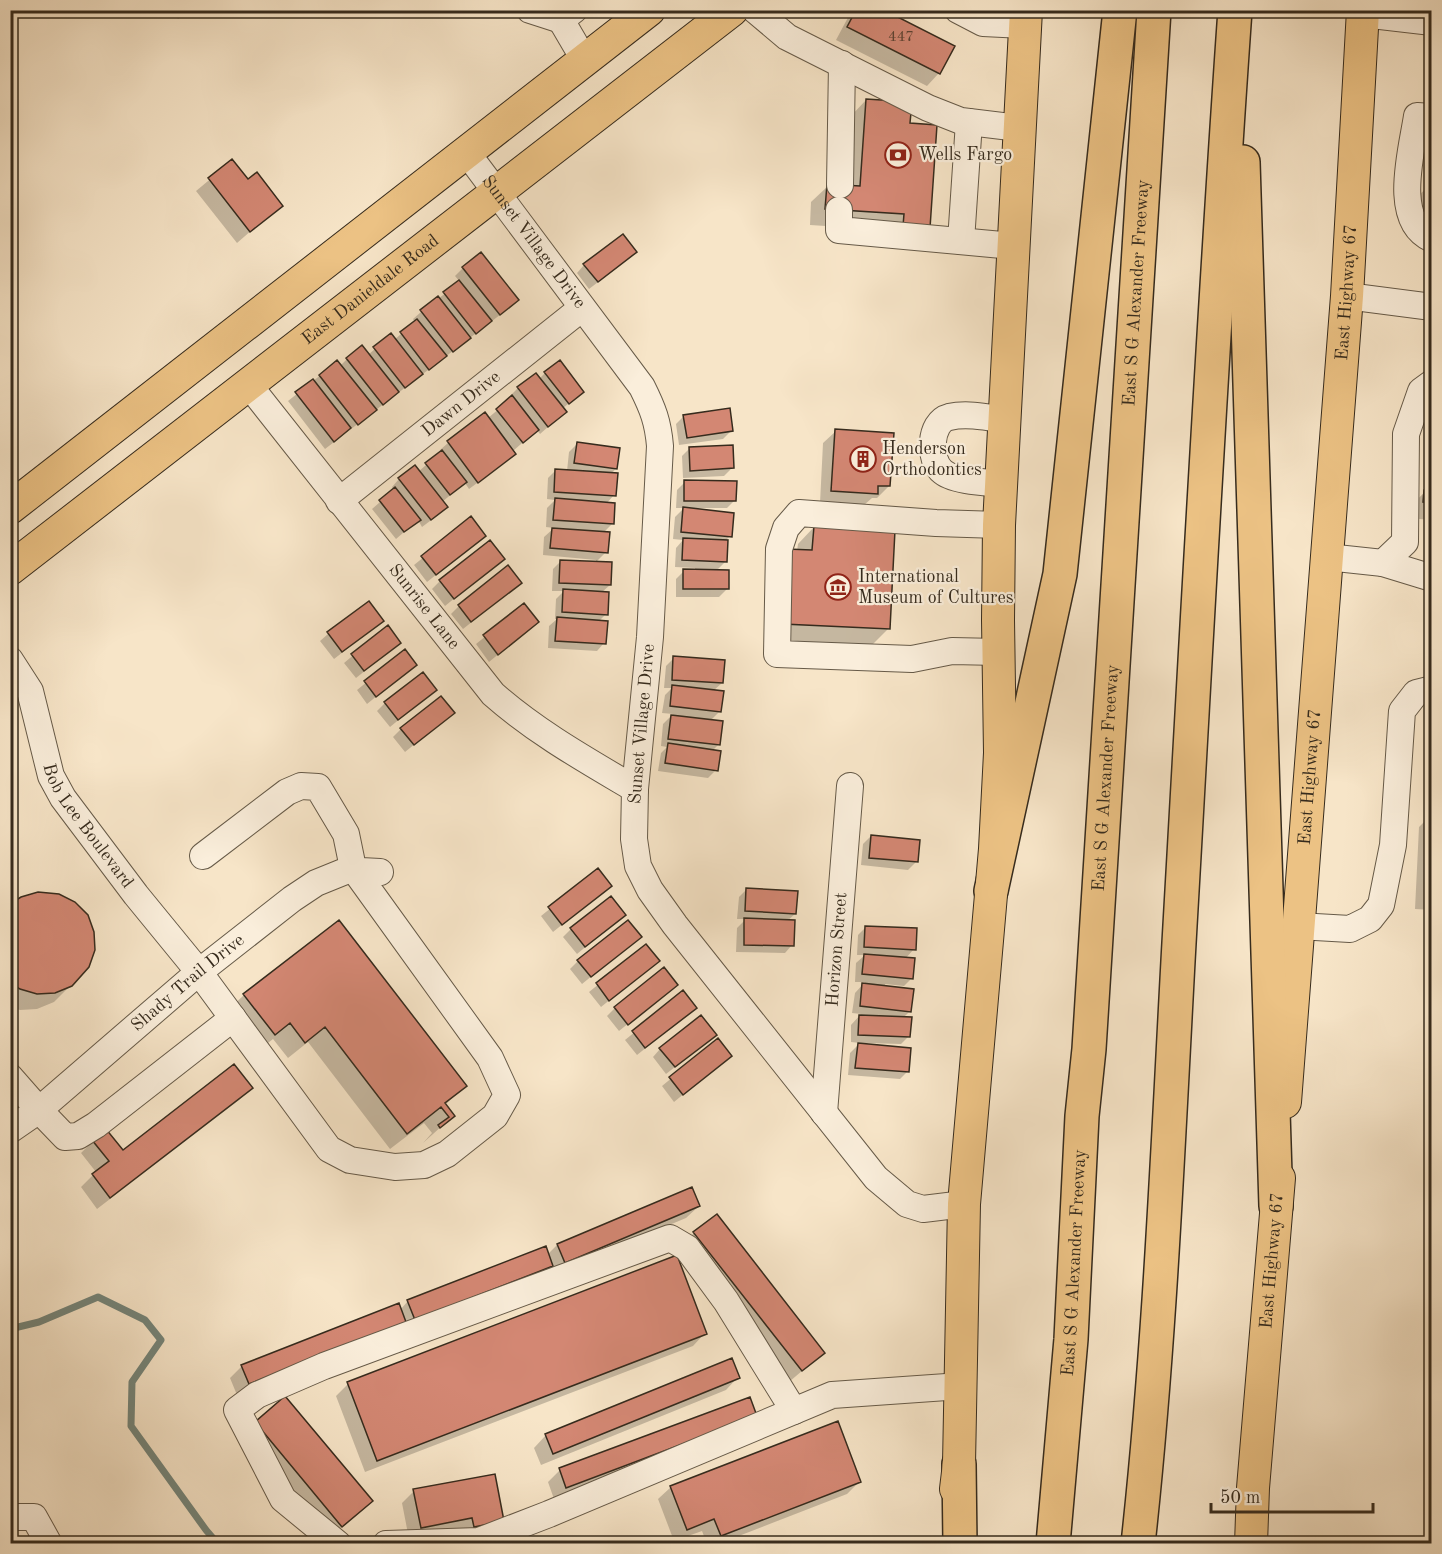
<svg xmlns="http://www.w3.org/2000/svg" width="1442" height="1554" font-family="'Old Standard TT',serif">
<rect width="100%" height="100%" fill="#f7e5c8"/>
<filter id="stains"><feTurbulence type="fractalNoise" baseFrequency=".00333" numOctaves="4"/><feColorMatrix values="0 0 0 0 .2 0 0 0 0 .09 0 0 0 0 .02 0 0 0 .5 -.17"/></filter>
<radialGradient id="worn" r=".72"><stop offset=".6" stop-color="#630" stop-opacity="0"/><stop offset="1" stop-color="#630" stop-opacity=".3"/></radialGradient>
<!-- shadow -->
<path fill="#0003" d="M 172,10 L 188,10 L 178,19 Z
M 852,10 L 881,10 L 939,73 L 927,86 L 836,40 Z
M 866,100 L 908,124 L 928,227 L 888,230 L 810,225 L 811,202 L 828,186 L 850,117 Z
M 232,161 L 248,181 L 281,205 L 237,243 L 196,191 Z
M 1432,183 L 1432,228 L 1423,229 L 1419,195 Z
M 627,260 L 589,289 L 577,273 L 584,265 Z
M 463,268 L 509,308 L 325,449 L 288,401 L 337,362 L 340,366 L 347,359 L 368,355 L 391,335 L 394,340 L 415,322 L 413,319 L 421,312 L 460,282 L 455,276 Z
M 545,373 L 574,399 L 562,409 L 565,412 L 540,434 L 537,430 L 513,451 L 514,453 L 507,461 L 469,489 L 465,483 L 442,502 L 438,515 L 422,527 L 418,520 L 396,539 L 372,509 L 394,490 L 392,487 L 399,479 L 418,472 L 441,452 L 440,450 L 448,443 L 485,414 L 488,418 L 512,398 L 510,396 L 518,388 L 539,379 Z
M 684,416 L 731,431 L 723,439 L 679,445 L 676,424 Z
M 836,431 L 889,486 L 877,498 L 872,498 L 864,505 L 820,503 L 823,443 Z
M 577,444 L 616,469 L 610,474 L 614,495 L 606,504 L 612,524 L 603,533 L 606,552 L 596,562 L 596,560 L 543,555 L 544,537 L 554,528 L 546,527 L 547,508 L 555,500 L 547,499 L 548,478 L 556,470 L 567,471 L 569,452 Z
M 690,448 L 732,468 L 724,476 L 683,478 L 682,456 Z
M 1432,464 L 1432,520 L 1407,518 L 1408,508 L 1425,492 L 1429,492 Z
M 685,482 L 735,500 L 727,508 L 698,508 L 698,510 L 730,536 L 724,542 L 726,561 L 716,571 L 727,589 L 719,597 L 676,597 L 676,579 L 684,571 L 695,571 L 695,568 L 675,567 L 676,548 L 683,540 L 673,539 L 675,517 L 684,508 L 676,508 L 677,490 Z
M 471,519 L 476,543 L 427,582 L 414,565 Z
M 814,527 L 888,629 L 872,645 L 767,640 L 797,551 L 798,544 Z
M 503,559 L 445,606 L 432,589 L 440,581 Z
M 561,561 L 610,585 L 601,593 L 606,614 L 599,621 L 604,643 L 597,651 L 548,648 L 549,626 L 557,619 L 555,619 L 556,599 L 564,591 L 552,591 L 553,569 Z
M 512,590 L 463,629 L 451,614 L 459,606 Z
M 524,605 L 537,622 L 489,662 L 476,644 Z
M 387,627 L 391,650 L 356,678 L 344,663 Z
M 374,628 L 334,659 L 320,641 L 328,634 Z
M 405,651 L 415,665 L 367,704 L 357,690 Z
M 674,658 L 722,683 L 713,691 L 720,711 L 710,721 L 719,744 L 712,751 L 716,770 L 708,778 L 658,771 L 661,753 L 667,747 L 661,746 L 663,724 L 673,714 L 662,713 L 665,695 L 672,688 L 664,688 L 666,666 Z
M 435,690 L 390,727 L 377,711 L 385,703 Z
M 453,713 L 405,752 L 393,737 L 401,729 Z
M 1432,814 L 1432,910 L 1415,909 L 1419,827 Z
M 871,836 L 916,862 L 908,870 L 861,865 L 863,844 Z
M 598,870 L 610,886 L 553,932 L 541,916 Z
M 747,889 L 795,914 L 787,921 L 792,945 L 785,953 L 736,952 L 737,928 L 746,919 L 737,919 L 739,897 Z
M 10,906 L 71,985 L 54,1002 L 37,1009 L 20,1010 L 10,1007 Z
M 624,915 L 577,954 L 563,937 L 571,929 Z
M 339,922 L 465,1086 L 445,1105 L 453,1116 L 423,1143 L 432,1133 L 424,1123 L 390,1149 L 308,1042 L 288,1058 L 273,1039 L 258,1051 L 227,1011 L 244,995 Z
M 866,927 L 914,949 L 905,959 L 912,978 L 904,986 L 885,984 L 885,987 L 910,1011 L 903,1018 L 909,1036 L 901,1044 L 865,1043 L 865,1045 L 908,1071 L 900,1079 L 848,1075 L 850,1053 L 860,1043 L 851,1042 L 851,1025 L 861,1014 L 852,1013 L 855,993 L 865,982 L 855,982 L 856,963 L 865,955 L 857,955 L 858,935 Z
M 640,937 L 582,984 L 570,969 L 578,961 Z
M 646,946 L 658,961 L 601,1007 L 589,992 Z
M 676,985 L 619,1031 L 607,1016 L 615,1008 Z
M 683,993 L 687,1015 L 637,1055 L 625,1040 Z
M 718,1040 L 730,1056 L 674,1102 L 662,1086 Z
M 707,1042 L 666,1074 L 653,1057 L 660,1049 Z
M 251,1088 L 239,1100 L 97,1209 L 81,1187 L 96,1172 L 81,1153 L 93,1141 L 123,1152 Z
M 692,1189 L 699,1206 L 686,1218 L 552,1274 L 549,1267 L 539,1278 L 237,1395 L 230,1378 L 242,1366 L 400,1310 L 408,1301 L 547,1255 L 557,1245 Z
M 694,1233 L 823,1353 L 789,1382 L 682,1245 Z
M 705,1333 L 693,1346 L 365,1472 L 336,1396 L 348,1384 Z
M 738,1377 L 726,1390 L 541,1465 L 534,1448 L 546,1435 Z
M 755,1416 L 554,1499 L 548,1482 L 560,1470 Z
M 256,1423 L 371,1501 L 329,1538 L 243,1435 Z
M 494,1475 L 490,1533 L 409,1539 L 402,1503 L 414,1491 Z
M 859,1482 L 847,1494 L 718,1544 L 707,1544 L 702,1531 L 674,1541 L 658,1499 L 671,1487 Z"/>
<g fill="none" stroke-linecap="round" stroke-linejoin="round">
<!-- stream -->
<path stroke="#748479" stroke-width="7" d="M 10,1329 L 39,1322 L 98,1297 L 145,1320 L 161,1340 L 132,1382 L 131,1426 L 206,1530 L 218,1544"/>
</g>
<!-- building -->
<path fill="#d38773" stroke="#362b1d" stroke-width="1.5" d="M 856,10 L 884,10 L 955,46 L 940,74 L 847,27 Z
M 866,99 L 912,102 L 910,123 L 937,125 L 930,228 L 903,226 L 904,214 L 825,209 L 827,184 L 860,186 Z
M 232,159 L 248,179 L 257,172 L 283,206 L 250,232 L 208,178 Z
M 623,234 L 637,252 L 598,282 L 583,264 Z
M 481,252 L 519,300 L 500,315 L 462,267 Z
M 459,280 L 492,321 L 476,334 L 443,292 Z
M 438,296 L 471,338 L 453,352 L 420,310 Z
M 417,319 L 447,356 L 429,370 L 400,332 Z
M 391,333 L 423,374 L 405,388 L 373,347 Z
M 362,345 L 399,392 L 383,405 L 346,358 Z
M 337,360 L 377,410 L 358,425 L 319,375 Z
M 560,360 L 584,392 L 569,404 L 544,372 Z
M 536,373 L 567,412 L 548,427 L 517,387 Z
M 313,379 L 351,428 L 334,442 L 295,392 Z
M 512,395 L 539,430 L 523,443 L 496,409 Z
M 730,408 L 733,431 L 687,438 L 683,415 Z
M 485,412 L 516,454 L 478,483 L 447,441 Z
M 835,429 L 894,433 L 890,486 L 878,486 L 878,494 L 831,491 Z
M 577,442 L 620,448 L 617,469 L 574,463 Z
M 733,445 L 734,468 L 690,471 L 689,447 Z
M 442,450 L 467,482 L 450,495 L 425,463 Z
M 415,465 L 448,507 L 431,520 L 398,478 Z
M 555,469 L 618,473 L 616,496 L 554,492 Z
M 684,480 L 737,481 L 736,501 L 684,501 Z
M 395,487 L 421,520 L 404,532 L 379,500 Z
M 1424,490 L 1432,491 L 1432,503 L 1423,502 Z
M 555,498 L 615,503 L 614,524 L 553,520 Z
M 683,507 L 734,513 L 732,537 L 681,532 Z
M 471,516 L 486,536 L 436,575 L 421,556 Z
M 814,526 L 895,530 L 890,629 L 783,624 L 787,549 L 812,550 Z
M 552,528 L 610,532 L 608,553 L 550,548 Z
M 683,538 L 728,540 L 727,562 L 682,560 Z
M 490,540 L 505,559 L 454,599 L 439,580 Z
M 560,560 L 612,562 L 611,585 L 559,583 Z
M 508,565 L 522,583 L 471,622 L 458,605 Z
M 683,569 L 729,570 L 729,589 L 683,589 Z
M 563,589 L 609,592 L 608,615 L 562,612 Z
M 369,601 L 384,621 L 342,652 L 327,632 Z
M 524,603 L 539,622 L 498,655 L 483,635 Z
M 557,617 L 608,621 L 606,644 L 555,641 Z
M 388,625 L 401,643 L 364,671 L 351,654 Z
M 405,649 L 417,665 L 376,697 L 364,681 Z
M 673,656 L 725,660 L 723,683 L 672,680 Z
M 423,672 L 437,690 L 398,720 L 384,702 Z
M 672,685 L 724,691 L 721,712 L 670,706 Z
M 441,696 L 455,713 L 414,745 L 400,728 Z
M 671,715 L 723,721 L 720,745 L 668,739 Z
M 668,743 L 721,751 L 718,771 L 665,763 Z
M 871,835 L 920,840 L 918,862 L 869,858 Z
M 598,868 L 612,886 L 562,925 L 548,907 Z
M 746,888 L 798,891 L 796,914 L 745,911 Z
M 38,892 L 59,894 L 75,902 L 88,915 L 94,932 L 95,950 L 89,967 L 72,986 L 55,993 L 37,994 L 20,989 L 10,982 L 10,904 L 21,897 Z
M 611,896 L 626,915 L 585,947 L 570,928 Z
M 744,918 L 795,920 L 794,946 L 744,945 Z
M 339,920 L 467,1086 L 445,1103 L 455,1116 L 440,1128 L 438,1125 L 449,1117 L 441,1107 L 407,1134 L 325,1027 L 305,1043 L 290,1023 L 275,1035 L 243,994 Z
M 628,920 L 642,937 L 591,977 L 577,960 Z
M 865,926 L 917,928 L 916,950 L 864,947 Z
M 646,944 L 660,961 L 609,1001 L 596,983 Z
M 864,954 L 915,958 L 913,979 L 862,974 Z
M 664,967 L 678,985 L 628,1025 L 614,1007 Z
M 862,983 L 914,989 L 911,1012 L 860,1006 Z
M 683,990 L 697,1008 L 645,1048 L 632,1031 Z
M 701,1015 L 717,1035 L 675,1067 L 659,1048 Z
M 859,1015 L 912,1017 L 910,1037 L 858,1035 Z
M 718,1038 L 732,1056 L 683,1095 L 669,1077 Z
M 858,1043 L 911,1048 L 909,1072 L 855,1068 Z
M 234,1064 L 253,1088 L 110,1198 L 92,1174 L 109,1161 L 92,1140 L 106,1129 L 123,1150 Z
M 692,1187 L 700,1206 L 565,1263 L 557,1244 Z
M 717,1214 L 825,1353 L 802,1371 L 693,1232 Z
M 546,1246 L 553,1266 L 415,1320 L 407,1300 Z
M 677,1255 L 707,1334 L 377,1461 L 347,1382 Z
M 399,1303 L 406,1322 L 249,1384 L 241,1365 Z
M 732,1358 L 740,1378 L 553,1454 L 545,1434 Z
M 285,1396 L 373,1501 L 342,1527 L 255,1422 Z
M 750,1397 L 757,1416 L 566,1488 L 559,1468 Z
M 838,1421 L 861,1482 L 721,1536 L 714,1519 L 687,1530 L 670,1486 Z
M 495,1474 L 504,1521 L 474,1527 L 472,1518 L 421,1528 L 413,1489 Z"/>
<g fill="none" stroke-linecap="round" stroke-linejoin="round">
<!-- minor casing -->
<g stroke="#665a48" stroke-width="28">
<g id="minor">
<path d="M 530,10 L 561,20"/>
<path d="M 574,10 L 561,20 L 585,61"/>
<path d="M 755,10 L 787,37 L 928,108 L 961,121 L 1019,128"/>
<path d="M 958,10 L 983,23 L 1025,25"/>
<path d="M 1363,14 L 1432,22"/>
<path d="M 1432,117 L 1417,116 C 1412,150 1391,221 1432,239"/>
<path id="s1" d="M 467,153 L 642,387 C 653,409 658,422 660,446 L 650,637 L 635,789 L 634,839 L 638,866 L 650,890 L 675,925 L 876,1178 L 907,1204 L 923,1209 L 964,1204"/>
<path d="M 840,185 L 842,64"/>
<path d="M 839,210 L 839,230 L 1013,246"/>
<path d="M 961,241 L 969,122"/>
<path d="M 1347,296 L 1432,307"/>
<path id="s2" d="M 248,384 L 493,694 C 536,732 586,760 635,789"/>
<path d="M 1001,483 C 987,483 954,481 943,472 C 928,461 929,422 949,417 C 967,413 986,417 1004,420"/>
<path id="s3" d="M 339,501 L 582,308"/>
<path d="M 1327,557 L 1383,563 L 1405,542 L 1406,434 L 1421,391 L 1432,383"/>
<path d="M 1383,563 L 1432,578"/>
<path d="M 998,652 L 952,651 L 912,659 L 777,654 L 779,549 L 786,528 L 799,513 L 936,523 L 999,525"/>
<path id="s4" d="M 10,660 L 30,691 L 51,776 L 63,798 L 136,895 L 199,972 L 329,1149 L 350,1160 L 395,1167 L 424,1165 L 447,1154 L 495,1116 L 507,1095 L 490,1058 L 353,868 L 346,834 L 318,787 L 301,786 L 287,792 L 203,856"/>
<path d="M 1298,926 L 1350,929 L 1370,919 L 1381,905 L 1393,845 L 1402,711 L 1416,693 L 1432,689"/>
<path d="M 10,1077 L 39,1110 L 65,1137 L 78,1136 L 96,1125 L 233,1018"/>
<path id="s5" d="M 824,1113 L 850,786"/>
<path id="s6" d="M 10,1130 L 39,1110 L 199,972 L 292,899 L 316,883 L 353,868 L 361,871 L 380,872"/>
<path d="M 10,1517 L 34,1517 L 49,1544"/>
<path d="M 338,1544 L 283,1499 L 237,1410 L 257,1395 L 324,1366 L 670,1238 L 687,1248 L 726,1301 L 794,1411"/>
<path d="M 386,1544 L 479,1541 L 549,1514 L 832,1395 L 961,1386"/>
</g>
</g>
<!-- major casing -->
<g stroke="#362b1d" stroke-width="34">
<g id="major">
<path d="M 10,508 L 649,10"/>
<path id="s7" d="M 10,569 L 732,10"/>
<path id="s8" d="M 1285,1102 L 1347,296 L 1363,10"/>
<path d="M 956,1489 L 959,1464 L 964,1204 L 995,849 L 1000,753 L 998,620 L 999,525 L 1026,10"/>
<path id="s9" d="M 1251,1544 L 1253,1488 L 1279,1178"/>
</g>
</g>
<!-- highway casing -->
<g stroke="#362b1d" stroke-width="36">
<g id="highway">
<path d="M 1243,162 L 1276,1206"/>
<path d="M 991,891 L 1060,574 L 1120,10"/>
<path d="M 959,1464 L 960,1544"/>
<path id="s10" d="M 1053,1544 L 1071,1339 L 1082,1116 L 1089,1049 L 1154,10"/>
<path d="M 1138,1544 C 1160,1344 1168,1143 1179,943 C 1197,632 1213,321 1235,10"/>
</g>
</g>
<!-- minor -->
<use href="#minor" stroke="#faeedb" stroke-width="26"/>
<!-- major -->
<use href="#major" stroke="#ecc284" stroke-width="32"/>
<!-- highway -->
<use href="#highway" stroke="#ecc284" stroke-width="33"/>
</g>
<!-- icons -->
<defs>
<g id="bank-ring" transform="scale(1.35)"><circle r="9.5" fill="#faeedb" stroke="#8f2418" stroke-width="1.5"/><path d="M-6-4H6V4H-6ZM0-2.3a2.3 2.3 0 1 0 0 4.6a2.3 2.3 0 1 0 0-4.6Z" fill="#8f2418"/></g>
<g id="building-ring" transform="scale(1.35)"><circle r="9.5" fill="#faeedb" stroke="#8f2418" stroke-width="1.5"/><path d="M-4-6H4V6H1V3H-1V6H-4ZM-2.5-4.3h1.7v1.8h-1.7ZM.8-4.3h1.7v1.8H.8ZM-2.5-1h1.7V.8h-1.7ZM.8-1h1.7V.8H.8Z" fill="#8f2418"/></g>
<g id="museum-ring" transform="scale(1.35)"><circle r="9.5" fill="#faeedb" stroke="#8f2418" stroke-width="1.5"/><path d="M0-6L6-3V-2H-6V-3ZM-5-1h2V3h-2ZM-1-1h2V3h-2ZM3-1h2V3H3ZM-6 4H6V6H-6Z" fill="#8f2418"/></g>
</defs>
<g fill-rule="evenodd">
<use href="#bank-ring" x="898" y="155"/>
<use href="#building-ring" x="863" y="459"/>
<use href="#museum-ring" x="838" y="587"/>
</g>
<g text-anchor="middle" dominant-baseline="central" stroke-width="4.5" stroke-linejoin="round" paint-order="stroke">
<!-- number labels -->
<g font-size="15" fill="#5d4232">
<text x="901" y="37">447</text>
</g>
<!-- poi labels -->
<g font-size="18" fill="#362b1d" stroke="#faeedb" text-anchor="start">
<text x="918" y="155">Wells Fargo</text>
<text x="882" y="449">Henderson<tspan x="882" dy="21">Orthodontics</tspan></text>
<text x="858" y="577">International<tspan x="858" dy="21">Museum of Cultures</tspan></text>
</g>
<!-- street labels -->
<g font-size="18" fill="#362b1d" stroke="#faeedb">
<text stroke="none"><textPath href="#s1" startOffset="111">Sunset Village Drive</textPath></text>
<text stroke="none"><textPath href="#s7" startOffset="456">East Danieldale Road</textPath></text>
<text stroke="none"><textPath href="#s10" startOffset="1254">East S G Alexander Freeway</textPath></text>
<text stroke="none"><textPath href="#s8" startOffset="812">East Highway 67</textPath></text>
<text stroke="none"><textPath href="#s3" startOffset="156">Dawn Drive</textPath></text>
<text stroke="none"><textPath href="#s2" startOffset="284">Sunrise Lane</textPath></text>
<text transform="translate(642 724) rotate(-85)">Sunset Village Drive</text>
<text stroke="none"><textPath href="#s10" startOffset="768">East S G Alexander Freeway</textPath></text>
<text stroke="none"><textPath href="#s8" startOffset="326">East Highway 67</textPath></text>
<text stroke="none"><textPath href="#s4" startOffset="186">Bob Lee Boulevard</textPath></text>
<text stroke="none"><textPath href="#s5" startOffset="164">Horizon Street</textPath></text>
<text stroke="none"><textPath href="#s6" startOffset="231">Shady Trail Drive</textPath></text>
<text stroke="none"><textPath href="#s10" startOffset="282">East S G Alexander Freeway</textPath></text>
<text stroke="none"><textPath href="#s9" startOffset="284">East Highway 67</textPath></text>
</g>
</g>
<!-- margin -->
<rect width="1442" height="1554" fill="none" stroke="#f7e5c8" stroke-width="36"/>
<rect x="12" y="12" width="1418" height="1530" fill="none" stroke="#362b1d" stroke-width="3"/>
<rect x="18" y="18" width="1406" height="1518" fill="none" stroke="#362b1d" stroke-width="1.5"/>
<!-- scale -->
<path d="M1211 1503v9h162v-9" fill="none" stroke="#362b1d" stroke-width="3"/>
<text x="1220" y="1503" font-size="18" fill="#362b1d" stroke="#faeedb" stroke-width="4.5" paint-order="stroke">50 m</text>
<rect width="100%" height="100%" filter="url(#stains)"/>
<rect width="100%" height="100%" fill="url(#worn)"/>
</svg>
